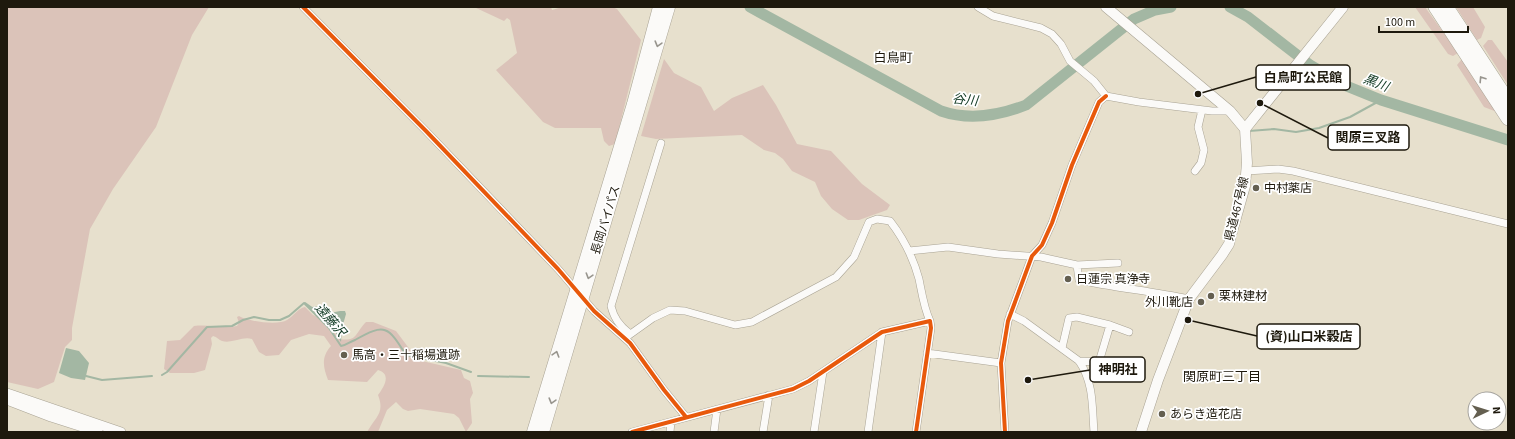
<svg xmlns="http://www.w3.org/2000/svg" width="1515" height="439" font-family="'Source Sans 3','Noto Sans JP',sans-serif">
<rect width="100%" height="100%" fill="#e7e0cd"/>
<!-- forest -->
<path fill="#dbc3b9" d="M 7,7 L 209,7 L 192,35 L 156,127 L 113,189 L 90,229 L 72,328 L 72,340 L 65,347 L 54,382 L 38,389 L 7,382 Z
M 474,7 L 551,7 L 552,10 L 562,7 L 612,7 L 617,9 L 641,40 L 615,144 L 609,146 L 604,141 L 601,128 L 555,128 L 543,122 L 496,70 L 517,53 L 510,20 L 507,18 L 504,21 Z
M 1415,7 L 1425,7 L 1458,53 L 1453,56 L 1448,54 Z
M 1456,7 L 1473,7 L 1485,27 L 1481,38 L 1477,40 Z
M 1488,40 L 1492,40 L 1508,62 L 1508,85 L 1483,46 Z
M 664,59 L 674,73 L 701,87 L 714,111 L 732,98 L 763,85 L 776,105 L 797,144 L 831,151 L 862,184 L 890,205 L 887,210 L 859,220 L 848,220 L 832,209 L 821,196 L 815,182 L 792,171 L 783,159 L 775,153 L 764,150 L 742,135 L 656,139 L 641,136 Z
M 1462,59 L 1497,112 L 1484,107 L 1457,65 Z
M 305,307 L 313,315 L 325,320 L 339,339 C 358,342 355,333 366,322 L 373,322 L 396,331 L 414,355 L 422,361 L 461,370 L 464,378 L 470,381 L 473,393 L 470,399 L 472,423 L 466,432 L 459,418 L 454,414 L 420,409 L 408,411 L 403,409 L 396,402 L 387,410 L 378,432 L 367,432 C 376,416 385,413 378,395 C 384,387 392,374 378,370 L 367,382 L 328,380 C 323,367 321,357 331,346 L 324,336 L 309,334 L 291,340 L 279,355 L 266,356 L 259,352 L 252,339 C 242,336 232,344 222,341 C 219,340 217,337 213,336 L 211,338 L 212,344 L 205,370 L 194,373 L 170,373 L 164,369 L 167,341 L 180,340 L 194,326 C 209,324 222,329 237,326 L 239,323 L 237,317 L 239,316 C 247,321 278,326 287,320 C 293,317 298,308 305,307 Z"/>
<!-- water -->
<path fill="#a3b7a3" d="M 340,311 L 345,311 L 346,314 L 342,328 L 341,342 L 335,332 L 338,315 L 330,313 Z
M 66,348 L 79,351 L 89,363 L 85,380 L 71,378 L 59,373 Z"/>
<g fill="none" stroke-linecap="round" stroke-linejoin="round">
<!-- stream -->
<path stroke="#a3b7a3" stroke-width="2" d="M 1249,131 L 1274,129 L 1296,132 L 1319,128 L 1350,117 L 1381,100
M 305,303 L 312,308 L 323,307 L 330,313
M 162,375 L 167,372 L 207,327 L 232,326 L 243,320 L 254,317 L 269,320 L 280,320 L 289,316 L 304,303 L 329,328 L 341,346 C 347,345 349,342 355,340 C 385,323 388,326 406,355 L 446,363 L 471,372
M 86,376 L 102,380 L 152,376
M 478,376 L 529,377"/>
<!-- river -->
<path stroke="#a3b7a3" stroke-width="11" d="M 750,7 L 941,111 C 970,121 998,116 1026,105 L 1134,19 L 1155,10 L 1171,7
M 1230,7 L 1248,17 L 1310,65 L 1344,85 L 1381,100 L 1508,140"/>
<!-- minor casing -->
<g stroke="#a9a394" stroke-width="8">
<path id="minor" d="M 303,7 L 426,131 L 558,269 L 594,311 L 630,343 L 664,390 L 686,417
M 978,7 L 993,16 L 1041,28 L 1052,34 L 1061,44 L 1070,61 L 1094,81 L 1106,96 L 1139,102 L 1212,111 L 1230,111
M 1195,171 L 1201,163 L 1204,150 L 1198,127 L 1202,110
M 1246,171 L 1278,169 L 1293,171 L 1508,224
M 909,251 L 948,247 L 998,254 L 1041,257 L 1077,265 L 1118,263
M 1077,265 L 1079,280 C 1116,288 1152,291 1189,299
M 1010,314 L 1024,321 L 1079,361 C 1094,383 1092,407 1094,432
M 1110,325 L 1129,332
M 629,333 C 619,325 614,318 611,306 L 661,143
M 625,338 L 653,318 L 670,310 L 685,311 L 735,325 L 752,322 L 836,277 L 854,257 L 869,222 L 877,219 L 890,221 C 904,239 913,257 919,279 C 922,294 924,308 930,321
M 1062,348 L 1069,318 L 1077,317 L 1110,325 L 1099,362 L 1079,361
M 927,353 L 1001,363
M 632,432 L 793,389 L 809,381 L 882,332 L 930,321 L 931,328 L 916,432
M 670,432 L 671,422
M 714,432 L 717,409
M 763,432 L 769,395
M 814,432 L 823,372
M 868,432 L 882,332
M 1005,432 L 1001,363 L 1008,321 L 1032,256 L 1042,245 L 1052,223 L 1072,165 L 1099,102 L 1106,96"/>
</g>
<!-- tertiary casing -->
<g stroke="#a9a394" stroke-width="10">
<path id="tertiary" d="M 7,393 L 121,432
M 7,400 L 51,417 L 98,432"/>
</g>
<!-- secondary casing -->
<g stroke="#a9a394" stroke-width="11">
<path id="secondary" d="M 1106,7 L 1230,111 L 1245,129 L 1247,163 L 1245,186 L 1232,232 L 1229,244 L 1222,255 L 1189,299 L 1158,380 L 1141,432
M 1245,129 L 1343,7"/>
</g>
<!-- trunk casing -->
<g stroke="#a9a394" stroke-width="13">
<path id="trunk" d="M 533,432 L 633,104 L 659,7
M 543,432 L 669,7"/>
</g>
<!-- motorway casing -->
<g stroke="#a9a394" stroke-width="14">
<path id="motorway" d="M 1435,7 L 1508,119
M 1447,7 L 1508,100"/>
</g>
<!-- minor -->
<use href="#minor" stroke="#fbfaf8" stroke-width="7"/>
<!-- tertiary -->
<use href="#tertiary" stroke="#fbfaf8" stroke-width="9"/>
<!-- secondary -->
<use href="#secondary" stroke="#fbfaf8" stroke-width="10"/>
<!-- trunk -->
<use href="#trunk" stroke="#fbfaf8" stroke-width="12"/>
<!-- motorway -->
<use href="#motorway" stroke="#fbfaf8" stroke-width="13"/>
<!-- cycleway casing -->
<g stroke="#fff" stroke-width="6">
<path id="cycleway" d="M 303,7 L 426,131 L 558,269 L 594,311 L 630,343 L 664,390 L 686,417
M 632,432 L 793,389 L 809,381 L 882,332 L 930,321 L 931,328 L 916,432
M 1005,432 L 1001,363 L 1008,321 L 1032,256 L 1042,245 L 1052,223 L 1072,165 L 1099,102 L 1106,96"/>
</g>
<!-- cycleway -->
<use href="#cycleway" stroke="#e8590c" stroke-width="4"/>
</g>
<!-- one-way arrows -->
<defs><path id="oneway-chevron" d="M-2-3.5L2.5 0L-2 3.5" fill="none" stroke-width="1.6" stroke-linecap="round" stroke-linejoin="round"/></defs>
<g stroke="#98958e">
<use href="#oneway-chevron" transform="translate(658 44) rotate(106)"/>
<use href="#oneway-chevron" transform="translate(1482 79) rotate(-123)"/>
<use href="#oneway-chevron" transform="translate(589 276) rotate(107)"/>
<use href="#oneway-chevron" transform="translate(556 354) rotate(-73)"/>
<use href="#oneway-chevron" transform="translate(552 401) rotate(106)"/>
</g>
<!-- markers -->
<g fill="#645f50" stroke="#fff" stroke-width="1.5">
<circle cx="1256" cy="188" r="4"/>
<circle cx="1068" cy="279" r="4"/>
<circle cx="1211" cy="296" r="4"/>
<circle cx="1201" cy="302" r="4"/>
<circle cx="344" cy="355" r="4"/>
<circle cx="1162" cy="414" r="4"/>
</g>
<g text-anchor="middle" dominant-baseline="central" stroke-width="3.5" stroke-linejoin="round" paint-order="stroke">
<!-- poi labels -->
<g font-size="12" fill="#1e190d" stroke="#fff" text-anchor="start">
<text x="1264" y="188">中村薬店</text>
<text x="1076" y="279">日蓮宗 真浄寺</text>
<text x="1219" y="296">栗林建材</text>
<text x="1193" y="302" text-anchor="end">外川靴店</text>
<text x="352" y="355">馬高・三十稲場遺跡</text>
<text x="1170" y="414">あらき造花店</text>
</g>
<!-- street labels -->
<g font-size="12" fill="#1e190d" stroke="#fff">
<text transform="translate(1237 209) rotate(-76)">県道467号線</text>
<text transform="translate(606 220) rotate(-73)">長岡バイパス</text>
</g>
<!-- neighbourhood labels -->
<g font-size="13" fill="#1e190d" stroke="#fff">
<text x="893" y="58">白鳥町</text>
<text x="1222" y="377">関原町三丁目</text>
</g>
<!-- water labels -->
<g font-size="13" font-style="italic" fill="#0e3721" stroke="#fff">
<text transform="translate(1376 83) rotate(21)">黒川</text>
<text transform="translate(965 100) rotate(6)">谷川</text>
<text transform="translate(330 320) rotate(49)">遠藤沢</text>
</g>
</g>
<!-- callouts -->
<path fill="none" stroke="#1e190d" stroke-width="1.5" d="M1198 94L1256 77M1260 103L1328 138M1188 320L1257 336M1028 380L1090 370"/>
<g fill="#1e190d" stroke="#fff" stroke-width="1.5">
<circle cx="1198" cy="94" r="4"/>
<circle cx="1260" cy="103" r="4"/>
<circle cx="1188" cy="320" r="4"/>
<circle cx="1028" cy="380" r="4"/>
</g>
<g fill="#fff" stroke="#1e190d" stroke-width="1.5">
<rect x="1256" y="65" width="94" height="25" rx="4"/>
<rect x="1328" y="125" width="81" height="25" rx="4"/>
<rect x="1257" y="324" width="103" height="25" rx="4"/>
<rect x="1090" y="357" width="55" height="25" rx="4"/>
</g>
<g font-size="13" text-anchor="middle" font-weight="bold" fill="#1e190d">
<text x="1303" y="82">白鳥町公民館</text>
<text x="1368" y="142">関原三叉路</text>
<text x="1309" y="341">(資)山口米穀店</text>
<text x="1118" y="374">神明社</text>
</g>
<!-- border -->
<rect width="1515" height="439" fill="none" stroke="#1e190d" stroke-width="16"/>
<!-- north arrow -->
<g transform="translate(1487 411) rotate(86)"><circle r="19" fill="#ffffff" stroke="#a5a39e"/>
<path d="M0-3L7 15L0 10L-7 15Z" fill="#645f50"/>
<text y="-6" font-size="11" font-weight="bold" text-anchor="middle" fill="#1e190d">N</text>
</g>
<!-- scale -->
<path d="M1379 26v6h89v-6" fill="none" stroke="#1e190d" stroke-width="2"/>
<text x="1385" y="26" font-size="12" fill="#1e190d" stroke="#ffffff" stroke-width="3" paint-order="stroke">100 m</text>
</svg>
